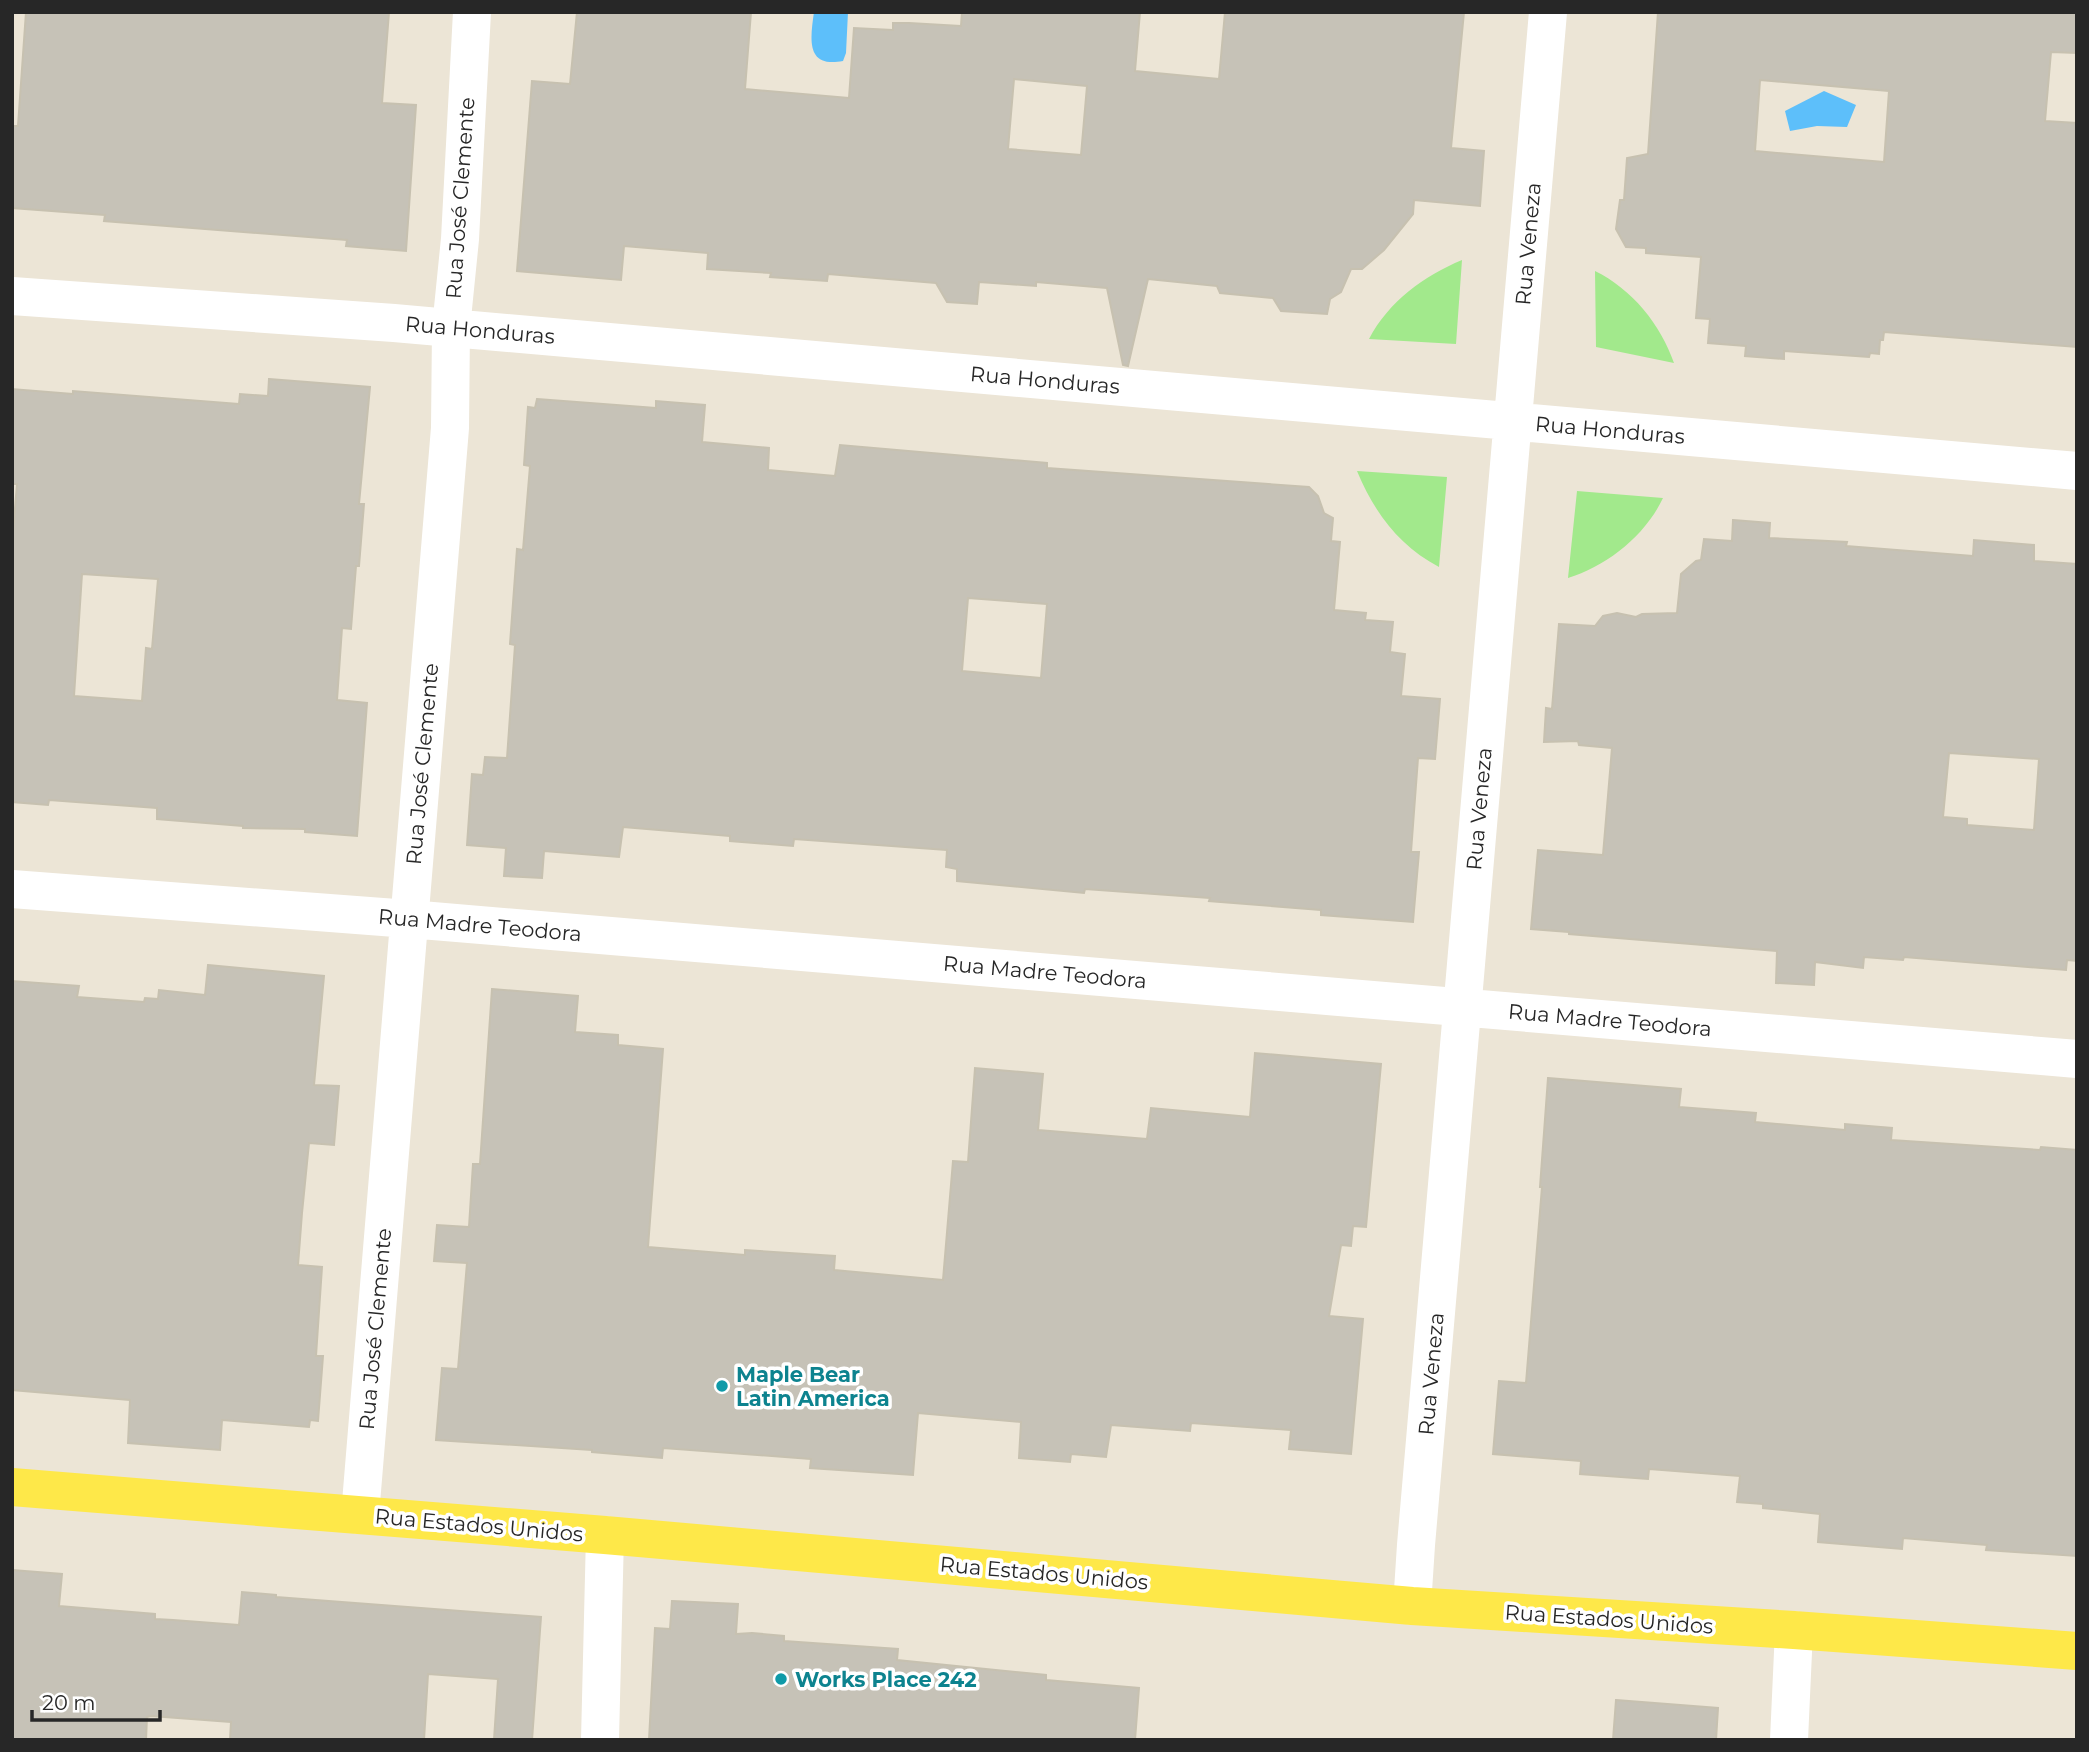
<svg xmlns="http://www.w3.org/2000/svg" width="2089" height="1752" font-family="Montserrat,sans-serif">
<rect width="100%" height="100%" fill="#ece5d6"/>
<!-- green -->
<path fill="#a2e98c" d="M 1462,260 L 1456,344 L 1369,339 C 1389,301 1424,276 1462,260 Z
M 1595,271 C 1632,289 1661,325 1674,363 L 1596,347 Z
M 1357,471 L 1447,477 L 1439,567 C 1399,546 1374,512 1357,471 Z
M 1577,491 L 1663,498 C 1645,536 1607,566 1568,578 Z"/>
<!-- water -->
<path fill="#5dbffa" d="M 814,12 L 848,12 L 846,53 L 843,61 C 806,68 810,40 814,12 Z
M 1824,91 L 1856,105 L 1847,127 L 1817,126 L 1790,131 L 1785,111 Z"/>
<!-- building -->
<path fill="#c6c2b7" stroke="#c7c1b0" stroke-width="2" fill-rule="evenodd" d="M 26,12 L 389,12 L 382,103 L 416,105 L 406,251 L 346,246 L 347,240 L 104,221 L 105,215 L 12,208 L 12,126 L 18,126 Z
M 577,12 L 751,12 L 745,89 L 849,98 L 854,28 L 893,30 L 893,23 L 909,23 L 961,26 L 962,12 L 1140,12 L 1135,71 L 1219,79 L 1225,12 L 1464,12 L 1451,148 L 1484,151 L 1480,206 L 1414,200 L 1413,214 L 1384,250 L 1362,269 L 1351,269 L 1341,292 L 1330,299 L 1327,314 L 1281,311 L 1273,298 L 1220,293 L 1217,286 L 1148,279 L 1128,366 L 1123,365 L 1107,288 L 1036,282 L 1036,286 L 979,282 L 977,304 L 947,302 L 936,283 L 828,274 L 827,281 L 770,277 L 771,273 L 707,269 L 708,253 L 624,246 L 621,280 L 517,271 L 532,81 L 570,84 ZM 1014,79 L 1087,86 L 1081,155 L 1008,149 Z
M 1658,12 L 2077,12 L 2077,53 L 2051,52 L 2045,121 L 2077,123 L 2077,347 L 1884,332 L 1883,340 L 1880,340 L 1879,354 L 1870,353 L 1869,357 L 1784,351 L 1784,359 L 1745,356 L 1746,346 L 1708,343 L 1710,319 L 1696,318 L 1701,257 L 1646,253 L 1646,248 L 1626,247 L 1616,229 L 1620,200 L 1624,200 L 1627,158 L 1648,154 ZM 1760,80 L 1889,91 L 1884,162 L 1755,151 Z
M 269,379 L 370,387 L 359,504 L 364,504 L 359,566 L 356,566 L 351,629 L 342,628 L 337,700 L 367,703 L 357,836 L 305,832 L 305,829 L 243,828 L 243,826 L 157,819 L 157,808 L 49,800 L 48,805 L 12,802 L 12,544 L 17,484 L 12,484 L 12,389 L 73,394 L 73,391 L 239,404 L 240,394 L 268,396 ZM 82,574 L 158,579 L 152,649 L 146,648 L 142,701 L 74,696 Z
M 537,399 L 656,408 L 656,401 L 705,405 L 702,442 L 769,448 L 768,470 L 835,476 L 840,445 L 1047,463 L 1047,468 L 1309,487 L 1318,496 L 1324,513 L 1333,518 L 1331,541 L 1340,542 L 1334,610 L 1366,613 L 1365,620 L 1393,622 L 1390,652 L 1405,654 L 1401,696 L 1440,699 L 1435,759 L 1418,758 L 1411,852 L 1419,852 L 1413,922 L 1321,915 L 1321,910 L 1209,901 L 1210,898 L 1085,889 L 1084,893 L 957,881 L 957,869 L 946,867 L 947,850 L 794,839 L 793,846 L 730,841 L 730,836 L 623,827 L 619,857 L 544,851 L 542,878 L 504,876 L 506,848 L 467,845 L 472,774 L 483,775 L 485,757 L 507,758 L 515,645 L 510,644 L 517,549 L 523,550 L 530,466 L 524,465 L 528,407 L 535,408 ZM 968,598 L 1047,604 L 1041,678 L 962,671 Z
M 1733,520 L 1770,523 L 1769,538 L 1847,542 L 1846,546 L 1973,556 L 1974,540 L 2034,545 L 2034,561 L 2077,564 L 2077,961 L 2067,960 L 2066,970 L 1904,957 L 1903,960 L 1864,957 L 1863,968 L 1815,962 L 1814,985 L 1776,983 L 1777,951 L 1569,934 L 1569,932 L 1531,929 L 1538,850 L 1603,855 L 1612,748 L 1579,745 L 1578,741 L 1544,742 L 1546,708 L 1552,709 L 1559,624 L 1595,626 L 1603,616 L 1617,613 L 1636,617 L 1642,614 L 1677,613 L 1681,574 L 1696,561 L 1701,560 L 1704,539 L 1732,541 ZM 1949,753 L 2039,759 L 2034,830 L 1967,825 L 1967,819 L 1943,817 Z
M 208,965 L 324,976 L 314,1085 L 339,1086 L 334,1145 L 309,1143 L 302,1213 L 298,1265 L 322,1267 L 316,1356 L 323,1356 L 318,1421 L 310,1420 L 309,1427 L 222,1420 L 220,1450 L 128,1443 L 130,1400 L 12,1390 L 12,981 L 79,986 L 77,997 L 144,1002 L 145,998 L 158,999 L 159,990 L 205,995 Z
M 492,989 L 578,996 L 575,1032 L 618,1035 L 618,1045 L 663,1049 L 648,1247 L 745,1255 L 745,1250 L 835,1256 L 834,1270 L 943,1280 L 953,1161 L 968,1162 L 975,1068 L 1043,1074 L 1038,1130 L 1147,1139 L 1151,1108 L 1250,1117 L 1255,1053 L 1381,1064 L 1366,1227 L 1353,1226 L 1351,1246 L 1341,1245 L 1329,1316 L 1363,1319 L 1351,1454 L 1289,1449 L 1291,1430 L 1191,1423 L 1190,1431 L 1111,1425 L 1106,1457 L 1071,1454 L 1070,1462 L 1019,1458 L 1021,1422 L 918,1413 L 913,1475 L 810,1468 L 811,1459 L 663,1448 L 662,1458 L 592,1452 L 592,1450 L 436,1440 L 442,1368 L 458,1369 L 467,1263 L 434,1261 L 437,1225 L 469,1227 L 473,1164 L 480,1164 Z
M 1548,1078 L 1681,1089 L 1679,1107 L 1756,1113 L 1755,1122 L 1845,1130 L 1845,1124 L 1892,1128 L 1891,1140 L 2040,1150 L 2041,1147 L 2077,1150 L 2077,1556 L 1986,1550 L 1987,1545 L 1903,1538 L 1902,1549 L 1818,1542 L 1820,1514 L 1763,1508 L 1763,1504 L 1737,1502 L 1740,1476 L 1649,1469 L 1648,1479 L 1580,1474 L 1581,1461 L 1493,1454 L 1499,1381 L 1526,1383 L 1542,1187 L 1540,1187 Z
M 12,1570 L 62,1574 L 59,1606 L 155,1614 L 155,1619 L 173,1620 L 239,1625 L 242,1592 L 276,1595 L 276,1597 L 541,1617 L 532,1740 L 494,1740 L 498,1679 L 428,1674 L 424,1740 L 230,1740 L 231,1722 L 151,1716 L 147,1717 L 146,1740 L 12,1740 Z
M 672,1601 L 738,1604 L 736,1634 L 752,1633 L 784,1636 L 784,1641 L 898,1649 L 897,1660 L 1046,1675 L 1046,1680 L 1139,1688 L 1135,1740 L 649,1740 L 655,1628 L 670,1629 Z
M 1616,1700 L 1718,1708 L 1716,1740 L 1613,1740 Z"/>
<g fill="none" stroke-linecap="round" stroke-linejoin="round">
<!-- minor -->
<path stroke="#fff" stroke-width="38" d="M 12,296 L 394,323 L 2077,471
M 12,889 L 409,919 L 2077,1059
M 360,1515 L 450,428 L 451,328 L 460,239 L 472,12
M 1412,1606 L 1416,1545 L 1548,12
M 600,1740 L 605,1535
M 1789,1740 L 1794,1630"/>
<!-- major -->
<path stroke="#fee849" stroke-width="38" d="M 12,1487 L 605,1535 L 1412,1606 L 1794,1630 L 2077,1651"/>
</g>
<!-- markers -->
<g fill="#0f9aa8" stroke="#fff" stroke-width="2.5">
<circle cx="722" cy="1386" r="7"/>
<circle cx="781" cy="1679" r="7"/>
</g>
<g text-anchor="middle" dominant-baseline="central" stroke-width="7" stroke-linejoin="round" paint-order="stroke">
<!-- street labels -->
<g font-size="21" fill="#272727" stroke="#fff">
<text transform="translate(460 198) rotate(-86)">Rua José Clemente</text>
<text transform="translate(1528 244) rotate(-85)">Rua Veneza</text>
<text transform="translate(480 330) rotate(5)">Rua Honduras</text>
<text transform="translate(1045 380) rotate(5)">Rua Honduras</text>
<text transform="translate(1610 430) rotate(5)">Rua Honduras</text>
<text transform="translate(422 764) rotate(-85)">Rua José Clemente</text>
<text transform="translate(1479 809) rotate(-85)">Rua Veneza</text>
<text transform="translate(480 925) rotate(5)">Rua Madre Teodora</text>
<text transform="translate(1045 972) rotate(5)">Rua Madre Teodora</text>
<text transform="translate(1610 1020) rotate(5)">Rua Madre Teodora</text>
<text transform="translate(375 1329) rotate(-85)">Rua José Clemente</text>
<text transform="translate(1431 1374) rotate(-85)">Rua Veneza</text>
<text transform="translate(479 1525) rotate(5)">Rua Estados Unidos</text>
<text transform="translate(1044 1573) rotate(5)">Rua Estados Unidos</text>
<text transform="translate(1609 1619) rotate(4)">Rua Estados Unidos</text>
</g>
<!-- culture labels -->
<g font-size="21" font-weight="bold" fill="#0d838f" stroke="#fff" text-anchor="start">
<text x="736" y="1374">Maple Bear<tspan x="736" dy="24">Latin America</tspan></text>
<text x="795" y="1679">Works Place 242</text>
</g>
</g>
<!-- border -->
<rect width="2089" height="1752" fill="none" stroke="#272727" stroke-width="28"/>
<!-- scale -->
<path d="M32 1710v10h128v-10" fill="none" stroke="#272727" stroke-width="3.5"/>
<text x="42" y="1710" font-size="21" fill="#272727" stroke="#ffffff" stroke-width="5" paint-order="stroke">20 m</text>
</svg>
